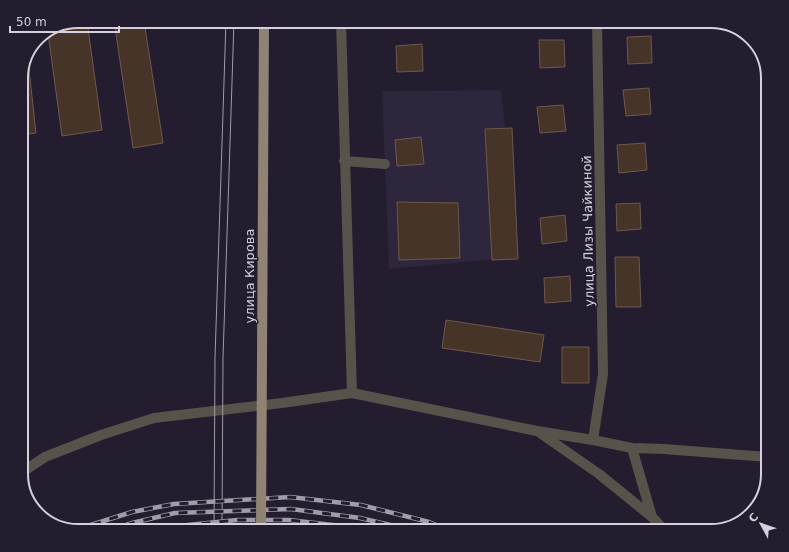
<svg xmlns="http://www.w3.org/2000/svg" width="789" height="552" font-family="'DejaVu Sans',sans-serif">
<rect width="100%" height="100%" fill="#231d2f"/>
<!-- built -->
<path fill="#2d263c" d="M 501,90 L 519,257 L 389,269 L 382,91 Z"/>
<!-- building -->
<path fill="#473429" stroke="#6d584c" d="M 78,21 L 87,21 L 102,130 L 62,136 L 48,33 Z
M 114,21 L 144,21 L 163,143 L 133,148 Z
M 651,36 L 652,63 L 628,64 L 627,37 Z
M 539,40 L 564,40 L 565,67 L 540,68 Z
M 422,44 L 423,71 L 397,72 L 396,46 Z
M 28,60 L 36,133 L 21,135 L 21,74 Z
M 649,88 L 651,114 L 626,116 L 623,90 Z
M 563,105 L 566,131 L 540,133 L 537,107 Z
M 512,128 L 518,259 L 492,260 L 485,129 Z
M 421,137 L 424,164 L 397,166 L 395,140 Z
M 645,143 L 647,170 L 619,173 L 617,145 Z
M 397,202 L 458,203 L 460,258 L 399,260 Z
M 640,203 L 641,229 L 617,231 L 616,204 Z
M 565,215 L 567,241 L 542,244 L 540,218 Z
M 615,257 L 639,257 L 641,307 L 616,307 Z
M 570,276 L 571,301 L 545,303 L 544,278 Z
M 446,320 L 544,335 L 540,362 L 442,348 Z
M 562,347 L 589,347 L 589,383 L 562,383 Z"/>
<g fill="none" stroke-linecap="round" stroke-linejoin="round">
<!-- minor -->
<path stroke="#58534a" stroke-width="10" d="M 341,21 L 352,393
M 344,161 L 385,164
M 540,433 L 599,474 L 652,517
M 593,440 L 603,374 L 597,21
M 632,448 L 652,517 L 665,531
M 21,473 L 45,457 L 101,435 L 154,418 L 282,403 L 352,393 L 537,431 L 593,440 L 632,448 L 664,449 L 768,457"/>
<!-- major -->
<path stroke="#8f8473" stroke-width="10" d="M 262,358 L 264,21"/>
<!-- tram -->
<path stroke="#a09caa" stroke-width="1" d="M 214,531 L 215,358 L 226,21
M 222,531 L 223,358 L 234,21"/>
<!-- rail casing -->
<g stroke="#a09caa" stroke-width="4.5">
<path id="rail" d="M 75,530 L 132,512 L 174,504 L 290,497 L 361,505 L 429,522 L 449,531
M 109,531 L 132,523 L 175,513 L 291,509 L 360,518 L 416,531
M 148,531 L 178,526 L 237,520 L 289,520 L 359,528 L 371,531"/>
</g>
<!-- rail -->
<use href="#rail" stroke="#231d2f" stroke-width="3" stroke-dasharray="9" stroke-linecap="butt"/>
<!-- major-bridge -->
<path stroke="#8f8473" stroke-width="10" d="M 261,531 L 262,358"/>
</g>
<g text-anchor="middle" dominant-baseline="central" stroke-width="3" stroke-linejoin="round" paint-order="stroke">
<!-- street labels -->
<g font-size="13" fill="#d4d1dd" stroke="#231d2f">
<text transform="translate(588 231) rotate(-91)">улица Лизы Чайкиной</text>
<text transform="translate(249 276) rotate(-90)">улица Кирова</text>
</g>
</g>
<!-- crop -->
<path d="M0 0H789V552H0ZM78 28H711A50 50 0 0 1 761 78V474A50 50 0 0 1 711 524H78A50 50 0 0 1 28 474V78A50 50 0 0 1 78 28Z" fill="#231d2f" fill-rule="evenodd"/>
<path fill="none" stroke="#d4d1dd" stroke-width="2" d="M78 28H711A50 50 0 0 1 761 78V474A50 50 0 0 1 711 524H78A50 50 0 0 1 28 474V78A50 50 0 0 1 78 28Z"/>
<!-- north arrow -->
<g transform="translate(761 524) rotate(310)" stroke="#231d2f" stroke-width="3" paint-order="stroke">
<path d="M0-3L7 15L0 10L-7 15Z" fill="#d4d1dd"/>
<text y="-6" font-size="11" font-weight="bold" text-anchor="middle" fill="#d4d1dd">С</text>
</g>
<!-- scale -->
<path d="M10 26v6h109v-6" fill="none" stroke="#d4d1dd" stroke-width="2"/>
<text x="16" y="26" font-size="12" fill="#d4d1dd" stroke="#231d2f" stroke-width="3" paint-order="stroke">50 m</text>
</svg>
